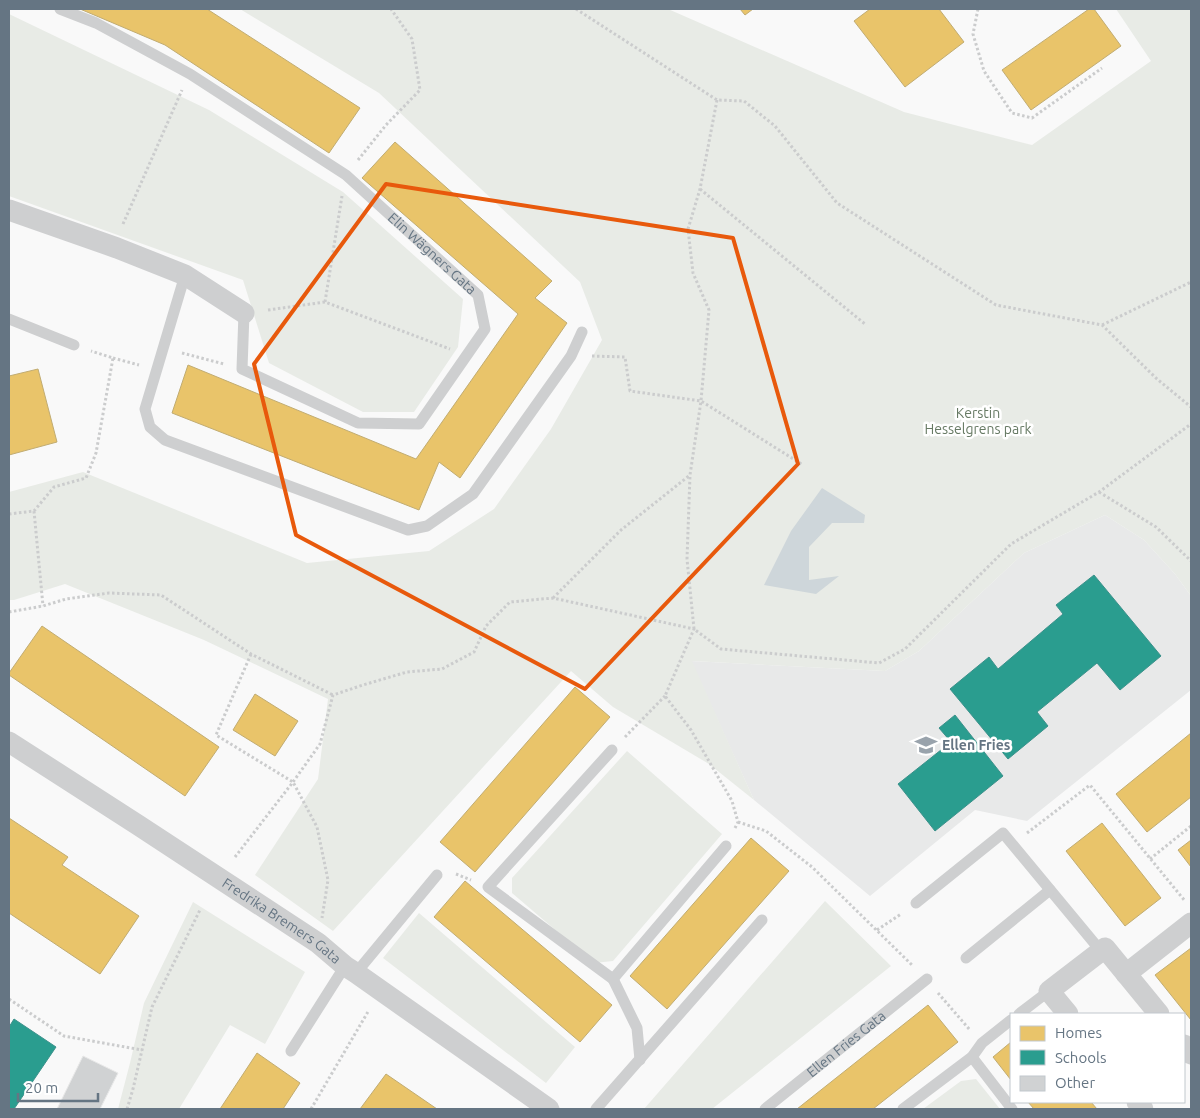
<svg xmlns="http://www.w3.org/2000/svg" width="1200" height="1118" font-family="Ubuntu,sans-serif">
<rect width="100%" height="100%" fill="#f9f9f9"/>
<!-- built -->
<path fill="#e8e9e9" d="M 1105,515 L 1144,540 L 1175,574 L 1191,596 L 1191,690 L 1027,821 L 975,810 L 870,896 L 754,800 L 691,661 L 885,671 L 919,651 L 1024,553 Z"/>
<!-- green -->
<path fill="#e8ebe6" d="M 240,9 L 668,9 L 904,112 L 1032,145 L 1151,61 L 1116,9 L 1191,9 L 1191,596 L 1175,574 L 1144,540 L 1105,515 L 1024,553 L 919,651 L 885,671 L 692,661 L 754,800 L 709,764 L 613,707 L 571,671 L 333,931 L 255,875 L 318,779 L 328,699 L 204,640 L 65,584 L 14,600 L 9,600 L 9,492 L 83,472 L 307,563 L 429,551 L 494,509 L 551,429 L 602,340 L 580,282 L 379,93 Z
M 9,14 L 209,110 L 343,192 L 463,299 L 458,347 L 414,412 L 363,412 L 269,363 L 243,280 L 9,196 Z
M 627,751 L 722,834 L 613,961 L 594,963 L 512,893 L 512,878 Z
M 825,901 L 891,966 L 712,1109 L 644,1109 Z
M 193,902 L 305,972 L 265,1044 L 230,1025 L 179,1109 L 118,1109 L 130,1063 L 144,1003 Z
M 419,913 L 575,1047 L 546,1083 L 383,958 Z
M 976,1079 L 1000,1109 L 923,1109 L 961,1081 Z"/>
<!-- water -->
<path fill="#ced6da" d="M 822,488 L 865,515 L 864,523 L 832,523 L 809,547 L 809,580 L 839,576 L 816,594 L 764,585 L 791,531 Z"/>
<!-- homes -->
<path fill="#e9c46a" stroke="#c1ac72" d="M 80,9 L 207,9 L 360,108 L 329,153 L 165,45 Z
M 740,9 L 753,9 L 745,15 Z
M 870,9 L 939,9 L 964,42 L 905,87 L 854,21 Z
M 1089,9 L 1094,9 L 1121,46 L 1031,110 L 1002,70 Z
M 395,142 L 552,281 L 535,298 L 567,323 L 460,478 L 439,462 L 419,510 L 172,413 L 188,365 L 416,459 L 518,314 L 362,178 Z
M 38,369 L 57,442 L 9,455 L 9,376 Z
M 42,626 L 219,747 L 185,796 L 9,675 L 9,673 Z
M 575,687 L 610,717 L 475,872 L 440,842 Z
M 255,694 L 298,721 L 275,756 L 233,730 Z
M 1191,733 L 1191,797 L 1147,832 L 1116,794 Z
M 9,818 L 68,857 L 62,865 L 139,916 L 100,974 L 9,913 Z
M 1102,823 L 1161,898 L 1125,926 L 1066,851 Z
M 751,838 L 789,871 L 667,1009 L 630,976 Z
M 1191,840 L 1191,867 L 1178,850 Z
M 465,881 L 612,1005 L 580,1042 L 434,917 Z
M 1191,948 L 1191,1020 L 1155,975 Z
M 928,1005 L 958,1042 L 873,1109 L 797,1109 Z
M 1011,1042 L 1011,1080 L 993,1057 Z
M 257,1053 L 300,1083 L 283,1109 L 220,1109 Z
M 386,1074 L 437,1109 L 360,1109 Z
M 1028,1102 L 1091,1102 L 1097,1109 L 1034,1109 Z"/>
<!-- schools -->
<path fill="#2a9d8f" stroke="#3c918b" d="M 1094,575 L 1161,656 L 1120,690 L 1097,663 L 1037,712 L 1048,726 L 1008,759 L 950,689 L 989,657 L 998,669 L 1063,614 L 1056,605 Z
M 955,715 L 1003,776 L 935,831 L 898,784 L 951,742 L 939,728 Z
M 14,1019 L 56,1047 L 14,1109 L 9,1109 L 9,1027 Z"/>
<!-- building -->
<path fill="#d0d2d3" stroke="#e8e8e8" d="M 83,1056 L 118,1073 L 100,1109 L 57,1109 Z"/>
<g fill="none" stroke-linecap="round" stroke-linejoin="round">
<!-- path -->
<path stroke="#cbcccd" stroke-width="3" stroke-dasharray="2.5 2.5" stroke-linecap="butt" d="M 576,9 L 717,100 L 744,101 L 775,126 L 837,203 L 996,305 L 1102,325 L 1157,379 L 1191,407
M 978,9 L 973,34 L 984,71 L 1012,113 L 1032,118 L 1102,68
M 717,100 L 700,189 L 688,229 L 693,273 L 709,310 L 701,401 L 690,475 L 687,559 L 694,629 L 721,649 L 879,663 L 905,649 L 1011,544 L 1099,492 L 1191,424
M 358,160 L 386,125 L 420,90 L 412,39 L 391,9
M 700,189 L 865,324
M 123,224 L 182,90
M 325,302 L 342,196
M 268,310 L 325,302 L 450,349
M 1102,325 L 1191,282
M 182,353 L 224,364
M 592,356 L 625,357 L 630,391 L 701,401 L 803,465
M 113,358 L 139,365
M 1099,492 L 1156,527 L 1191,561
M 34,511 L 43,606
M 9,514 L 34,511 L 54,487 L 86,478 L 96,453 L 113,358 L 91,351
M 553,598 L 621,530 L 690,475
M 9,612 L 43,606 L 66,599 L 109,593 L 161,595 L 251,654 L 333,695
M 251,654 L 216,735 L 293,782 L 317,827 L 328,880 L 322,918
M 625,737 L 665,696
M 738,822 L 766,831 L 812,867 L 913,966
M 1027,833 L 1090,785 L 1185,901
M 235,857 L 293,782 L 320,744 L 333,695 L 363,685 L 407,672 L 442,669 L 474,652 L 486,626 L 510,602 L 553,598 L 694,629 L 665,696 L 691,730 L 732,801 L 738,822 L 734,830
M 1150,859 L 1191,826
M 456,874 L 471,880
M 877,930 L 901,914
M 938,993 L 970,1030
M 9,999 L 64,1036 L 142,1050
M 127,1109 L 133,1089 L 152,1007 L 200,910
M 311,1109 L 369,1010"/>
<!-- service -->
<g stroke="#cecfd0" stroke-width="11">
<path id="s1" d="M 60,9 L 96,23 L 190,74 L 346,175 L 478,295 L 485,329 L 419,424 L 358,423 L 242,369 L 244,313"/>
<path d="M 185,275 L 145,409 L 150,427 L 165,440 L 408,530 L 427,526 L 473,494 L 571,356 L 582,332"/>
<path d="M 9,319 L 74,345"/>
<path d="M 612,750 L 488,887 L 613,979 L 637,1028 L 640,1060"/>
<path d="M 916,903 L 1003,833 L 1100,950"/>
<path d="M 966,958 L 1050,890"/>
<path d="M 356,973 L 437,875"/>
<path d="M 613,979 L 726,846"/>
<path d="M 1019,1014 L 1049,991"/>
<path d="M 291,1051 L 345,966"/>
<path d="M 972,1057 L 1012,1109"/>
<path d="M 596,1109 L 762,920"/>
<path id="s2" d="M 765,1109 L 927,979"/>
<path d="M 903,1109 L 972,1057 L 982,1043 L 1011,1020"/>
</g>
<!-- minor -->
<g stroke="#cecfd0" stroke-width="21">
<path d="M 9,210 L 117,248 L 185,275 L 244,313"/>
<path id="s3" d="M 9,742 L 138,825 L 318,943 L 345,966 L 356,973 L 549,1109"/>
<path d="M 1126,974 L 1191,923"/>
<path d="M 1068,1014 L 1049,991 L 1105,948 L 1159,1014"/>
<path d="M 1184,1045 L 1191,1054"/>
<path d="M 1137,1102 L 1143,1109"/>
</g>
</g>
<!-- marked area -->
<path fill="none" stroke="#e8590c" stroke-width="4" stroke-linejoin="round" d="M 386,184 L 733,238 L 798,464 L 585,689 L 296,535 L 254,364 Z"/>
<!-- icons -->
<defs>
<g id="school-bare" transform="scale(1.725)"><path d="M0-5L7-2L0 1L-7-2ZM-4 1L0 2.5L4 1V4Q0 6-4 4Z" fill="#99a3ac" stroke="#fff" stroke-width="2.5" paint-order="stroke"/></g>
</defs>
<g fill-rule="evenodd">
<use href="#school-bare" x="926" y="745"/>
</g>
<g text-anchor="middle" dominant-baseline="central" stroke-width="5" stroke-linejoin="round" paint-order="stroke">
<!-- street labels -->
<g font-size="14" fill="#657583" stroke="#fff">
<text stroke="none"><textPath href="#s1" startOffset="448">Elin Wägners Gata</textPath></text>
<text stroke="none"><textPath href="#s3" startOffset="326">Fredrika Bremers Gata</textPath></text>
<text stroke="none"><textPath href="#s2" startOffset="104">Ellen Fries Gata</textPath></text>
</g>
<!-- park labels -->
<g font-size="14" fill="#677a64" stroke="#fff">
<text x="978" y="413">Kerstin<tspan x="978" dy="16">Hesselgrens park</tspan></text>
</g>
<!-- poi labels -->
<g font-size="14" font-weight="bold" fill="#657583" stroke="#fff" text-anchor="start">
<text x="942" y="745">Ellen Fries</text>
</g>
</g>
<!-- border -->
<rect width="1200" height="1118" fill="none" stroke="#657583" stroke-width="20"/>
<!-- legend -->
<rect x="1010" y="1013" width="175" height="90" fill="#ffffff" stroke="#c1c8cd"/>
<rect x="1020" y="1026" width="25" height="15" fill="#e9c46a" stroke="#c1c8cd"/>
<text x="1055" y="1038" font-size="15" fill="#657583">Homes</text>
<rect x="1020" y="1050" width="25" height="15" fill="#2a9d8f" stroke="#c1c8cd"/>
<text x="1055" y="1063" font-size="15" fill="#657583">Schools</text>
<rect x="1020" y="1076" width="25" height="15" fill="#d0d2d3" stroke="#c1c8cd"/>
<text x="1055" y="1088" font-size="15" fill="#657583">Other</text>
<!-- scale -->
<path d="M18 1093v8h80v-8" fill="none" stroke="#657583" stroke-width="2.5"/>
<text x="25" y="1093" font-size="15" fill="#657583" stroke="#ffffff" stroke-width="4" paint-order="stroke">20 m</text>
</svg>
